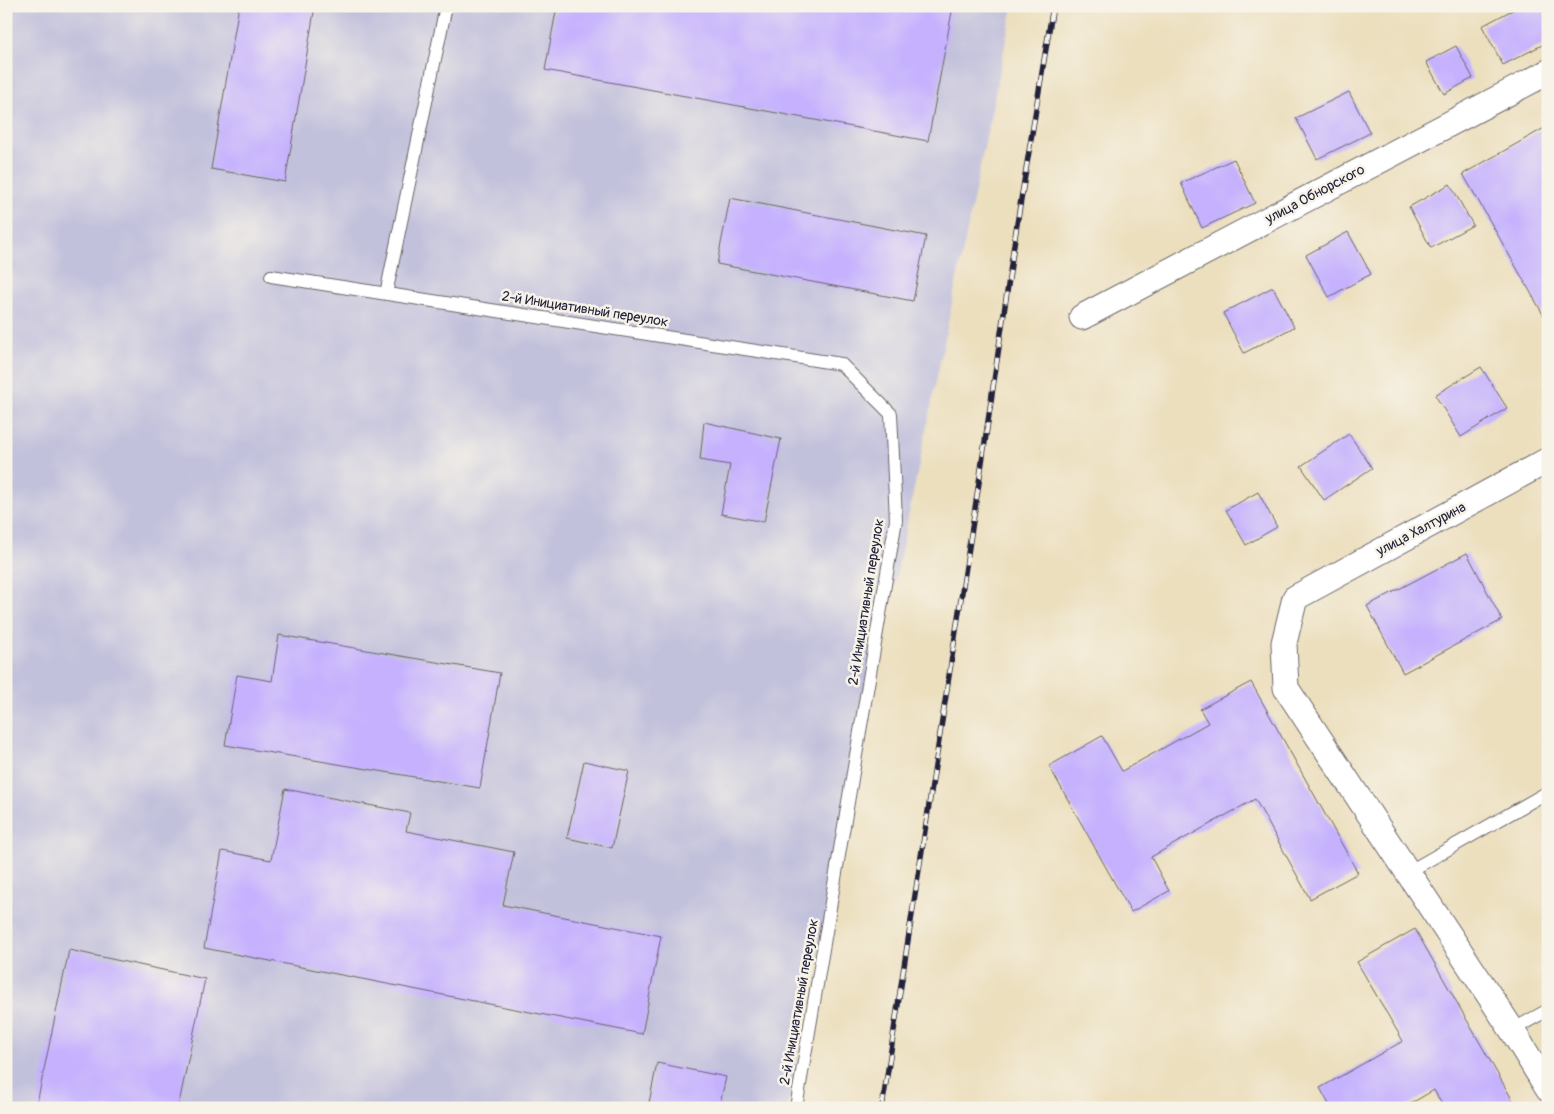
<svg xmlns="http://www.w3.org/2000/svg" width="1554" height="1114" font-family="Pangolin,sans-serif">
<rect width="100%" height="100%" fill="#f7f3e8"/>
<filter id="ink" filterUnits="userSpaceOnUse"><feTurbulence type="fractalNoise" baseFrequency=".02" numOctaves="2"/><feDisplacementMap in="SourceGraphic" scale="10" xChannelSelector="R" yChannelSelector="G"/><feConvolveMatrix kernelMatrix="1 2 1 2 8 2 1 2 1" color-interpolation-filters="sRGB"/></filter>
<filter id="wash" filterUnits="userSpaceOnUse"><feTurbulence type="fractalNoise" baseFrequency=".0096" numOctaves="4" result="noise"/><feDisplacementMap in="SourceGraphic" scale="20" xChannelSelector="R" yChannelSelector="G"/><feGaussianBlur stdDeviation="1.12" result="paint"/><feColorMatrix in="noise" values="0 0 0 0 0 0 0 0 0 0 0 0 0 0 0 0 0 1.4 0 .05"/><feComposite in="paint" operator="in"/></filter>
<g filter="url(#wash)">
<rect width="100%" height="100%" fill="#ecdfbe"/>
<!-- industrial -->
<path fill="#c2c1dc" d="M 6,6 L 1013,6 L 787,1108 L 6,1108 Z"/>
<g id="blocks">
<!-- building -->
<path fill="#c5b1fe" d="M 239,6 L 315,6 L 285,182 L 211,169 Z
M 557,6 L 953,6 L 928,141 L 545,70 Z
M 1520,6 L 1548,6 L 1548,42 L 1503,65 L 1482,26 Z
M 1456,46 L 1473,78 L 1444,94 L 1426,62 Z
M 1349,92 L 1370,133 L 1317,159 L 1296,118 Z
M 1548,126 L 1548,323 L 1463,174 Z
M 1234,159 L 1255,203 L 1202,228 L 1181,183 Z
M 1450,184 L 1473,225 L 1431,248 L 1409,207 Z
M 730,198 L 926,236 L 913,301 L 717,264 Z
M 1348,232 L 1371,274 L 1329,297 L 1306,255 Z
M 1273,287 L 1294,327 L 1244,353 L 1223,313 Z
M 1481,367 L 1507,408 L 1461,437 L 1435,395 Z
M 704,422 L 781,439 L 764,522 L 721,514 L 730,465 L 700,460 Z
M 1349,434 L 1372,468 L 1324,500 L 1301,466 Z
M 1258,492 L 1277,527 L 1246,545 L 1226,510 Z
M 1467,553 L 1502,620 L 1403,673 L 1367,606 Z
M 279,635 L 500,673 L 480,788 L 225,745 L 237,675 L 272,681 Z
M 1251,682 L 1358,873 L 1310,899 L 1255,799 L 1151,857 L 1169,891 L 1131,912 L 1049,766 L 1102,736 L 1122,771 L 1208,723 L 1200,709 Z
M 584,761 L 629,771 L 612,848 L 567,838 Z
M 285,789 L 410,813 L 406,831 L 514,852 L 503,905 L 661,936 L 642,1034 L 204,948 L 222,851 L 271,860 Z
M 1415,929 L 1517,1108 L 1444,1108 L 1434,1090 L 1403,1108 L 1331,1108 L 1320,1088 L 1403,1041 L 1357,962 Z
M 69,950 L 205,979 L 178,1108 L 36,1108 Z
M 657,1063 L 726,1077 L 719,1108 L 648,1108 Z"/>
</g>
</g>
<g filter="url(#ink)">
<use href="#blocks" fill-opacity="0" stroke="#696469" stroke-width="1"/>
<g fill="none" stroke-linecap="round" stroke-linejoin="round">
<!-- service casing -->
<g stroke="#696469" stroke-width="14">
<path id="service" d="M 271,276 L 841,364 L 891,414 L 896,520 L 796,1108
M 386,294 L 446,6
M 1408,872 L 1548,792
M 1512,1030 L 1548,1010"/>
</g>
<!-- minor casing -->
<g stroke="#696469" stroke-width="27">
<path id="minor" d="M 1082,317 L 1548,72
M 1548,460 L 1295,598 L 1284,643 L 1286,688 L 1512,1030 L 1548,1089"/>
</g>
<!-- service -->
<use href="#service" stroke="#fff" stroke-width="12"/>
<!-- minor -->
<use href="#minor" stroke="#fff" stroke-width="25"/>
<!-- rail casing -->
<g stroke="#22223b" stroke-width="5.5">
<path id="rail" d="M 882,1108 L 980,476 L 1017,224 L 1053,6"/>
</g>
<!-- rail -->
<use href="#rail" stroke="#f7f3e8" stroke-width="4" stroke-dasharray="11" stroke-linecap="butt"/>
</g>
</g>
<g text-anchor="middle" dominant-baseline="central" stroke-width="5" stroke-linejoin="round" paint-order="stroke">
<!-- street labels -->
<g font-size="14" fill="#22223b" stroke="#f7f3e8">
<text transform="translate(1315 194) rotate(-28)">улица Обнорского</text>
<text transform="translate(585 309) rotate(9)">2-й Инициативный переулок</text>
<text transform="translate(1421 529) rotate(-28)">улица Халтурина</text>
<text transform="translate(866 602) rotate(-81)">2-й Инициативный переулок</text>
<text transform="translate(799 1002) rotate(-80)">2-й Инициативный переулок</text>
</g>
</g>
<!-- margin -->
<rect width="1554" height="1114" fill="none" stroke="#f7f3e8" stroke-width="25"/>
</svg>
